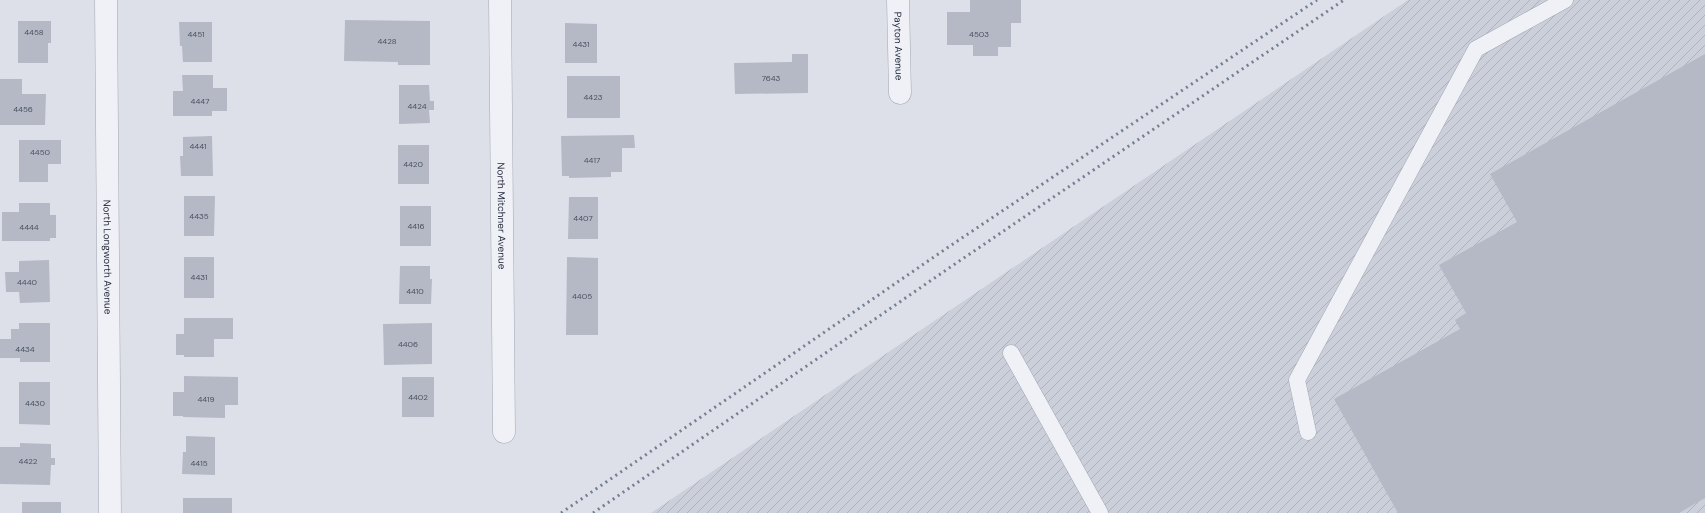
<svg xmlns="http://www.w3.org/2000/svg" width="1705" height="513" font-family="'DM Sans',sans-serif">
<defs>
<pattern id="industrial-furrows" width="10" height="10" patternUnits="userSpaceOnUse"><rect width="10" height="10" fill="#cbcfda"/><path d="M-1 1l2-2M0 10L10 0M9 11l2-2" fill="none" stroke="#aeb2bc"/></pattern>
</defs>
<rect width="100%" height="100%" fill="#dde0e8"/>
<!-- industrial -->
<path fill="url(#industrial-furrows)" d="M 1408,0 L 1705,0 L 1705,513 L 651,513 Z"/>
<!-- building -->
<path fill="#b4b9c5" d="M 970,0 L 1021,0 L 1021,23 L 1011,23 L 1011,47 L 998,47 L 998,56 L 973,56 L 973,45 L 947,45 L 947,12 L 970,12 Z
M 345,20 L 430,21 L 430,65 L 398,65 L 398,62 L 344,61 Z
M 18,21 L 51,21 L 51,43 L 48,43 L 48,63 L 18,63 Z
M 179,22 L 212,22 L 212,62 L 183,62 L 182,46 L 180,46 Z
M 565,23 L 597,24 L 597,63 L 565,63 Z
M 792,54 L 808,54 L 808,93 L 735,94 L 734,63 L 792,62 Z
M 1705,54 L 1705,498 L 1679,513 L 1398,513 L 1334,399 L 1460,329 L 1455,320 L 1466,313 L 1439,265 L 1517,222 L 1490,174 Z
M 182,75 L 213,75 L 213,88 L 227,88 L 227,111 L 212,111 L 212,116 L 173,116 L 173,91 L 183,91 Z
M 567,76 L 620,76 L 620,118 L 567,118 Z
M 0,79 L 22,79 L 22,94 L 46,94 L 45,125 L 0,125 Z
M 399,85 L 429,85 L 430,101 L 434,101 L 434,110 L 429,110 L 430,123 L 399,124 Z
M 634,135 L 635,148 L 622,148 L 622,172 L 611,172 L 611,177 L 569,178 L 569,176 L 562,176 L 561,136 Z
M 212,136 L 213,176 L 181,176 L 180,156 L 183,156 L 183,137 Z
M 19,140 L 61,140 L 61,164 L 48,164 L 48,182 L 19,182 Z
M 398,145 L 429,145 L 429,184 L 398,184 Z
M 184,196 L 215,196 L 214,236 L 184,236 Z
M 569,197 L 598,197 L 598,239 L 568,239 Z
M 19,203 L 50,203 L 50,215 L 56,215 L 56,238 L 50,238 L 50,241 L 2,241 L 2,212 L 19,212 Z
M 400,206 L 431,206 L 431,246 L 400,246 Z
M 184,257 L 214,257 L 214,298 L 184,298 Z
M 567,257 L 598,258 L 598,335 L 566,335 Z
M 49,260 L 50,302 L 20,303 L 19,292 L 6,292 L 5,272 L 19,272 L 19,261 Z
M 400,266 L 430,266 L 430,279 L 432,279 L 431,304 L 399,304 Z
M 184,318 L 233,318 L 233,339 L 214,339 L 214,357 L 184,357 L 184,355 L 176,355 L 176,334 L 184,334 Z
M 19,323 L 50,323 L 50,362 L 20,362 L 20,358 L 0,358 L 0,339 L 11,339 L 11,329 L 19,329 Z
M 432,323 L 432,364 L 384,365 L 383,324 Z
M 184,376 L 238,377 L 238,405 L 225,405 L 225,418 L 183,417 L 183,416 L 173,416 L 173,392 L 184,392 Z
M 402,377 L 434,377 L 434,417 L 402,417 Z
M 19,382 L 50,382 L 50,425 L 19,424 Z
M 186,436 L 215,437 L 215,475 L 182,474 L 183,452 L 186,452 Z
M 20,443 L 51,444 L 51,458 L 55,458 L 55,465 L 51,465 L 50,485 L 0,484 L 0,447 L 20,447 Z
M 183,498 L 232,498 L 232,513 L 183,513 Z
M 22,502 L 61,502 L 61,513 L 22,513 Z"/>
<g fill="none" stroke-linecap="round" stroke-linejoin="round">
<!-- lane casing -->
<g stroke="#a2a7b2" stroke-width="17">
<path id="lane" d="M 1011,353 L 1100,513
M 1308,432 L 1297,380 L 1476,49 L 1565,0"/>
</g>
<!-- street casing -->
<g stroke="#a2a7b2" stroke-width="23">
<g id="street">
<path id="s1" d="M 106,0 L 110,513"/>
<path id="s2" d="M 500,0 L 504,432"/>
<path id="s3" d="M 898,0 L 900,93"/>
</g>
</g>
<!-- lane -->
<use href="#lane" stroke="#f0f1f6" stroke-width="16"/>
<!-- street -->
<use href="#street" stroke="#f0f1f6" stroke-width="22"/>
<!-- rail -->
<path stroke="#757f92" stroke-width="3" stroke-dasharray="2 4" stroke-linecap="butt" d="M 561,513 L 947,248 L 1317,0
M 593,513 L 952,266 L 1344,0"/>
</g>
<g text-anchor="middle" dominant-baseline="central" stroke-width="3" stroke-linejoin="round" paint-order="stroke">
<!-- number labels -->
<g font-size="8" fill="#495060">
<text x="34" y="32">4458</text>
<text x="196" y="34">4451</text>
<text x="979" y="34">4503</text>
<text x="387" y="41">4428</text>
<text x="581" y="44">4431</text>
<text x="771" y="78">7643</text>
<text x="593" y="97">4423</text>
<text x="200" y="101">4447</text>
<text x="417" y="106">4424</text>
<text x="23" y="109">4456</text>
<text x="198" y="146">4441</text>
<text x="40" y="152">4450</text>
<text x="592" y="160">4417</text>
<text x="413" y="164">4420</text>
<text x="199" y="216">4435</text>
<text x="583" y="218">4407</text>
<text x="416" y="226">4416</text>
<text x="29" y="227">4444</text>
<text x="199" y="277">4431</text>
<text x="27" y="282">4440</text>
<text x="415" y="291">4410</text>
<text x="582" y="296">4405</text>
<text x="408" y="344">4406</text>
<text x="25" y="349">4434</text>
<text x="418" y="397">4402</text>
<text x="206" y="399">4419</text>
<text x="35" y="403">4430</text>
<text x="28" y="461">4422</text>
<text x="199" y="463">4415</text>
</g>
<!-- street labels -->
<g font-size="10" fill="#252d3f" stroke="#eceff5">
<text stroke="none"><textPath href="#s3" startOffset="46">Payton Avenue</textPath></text>
<text stroke="none"><textPath href="#s2" startOffset="216">North Mitchner Avenue</textPath></text>
<text stroke="none"><textPath href="#s1" startOffset="257">North Longworth Avenue</textPath></text>
</g>
</g>
</svg>
